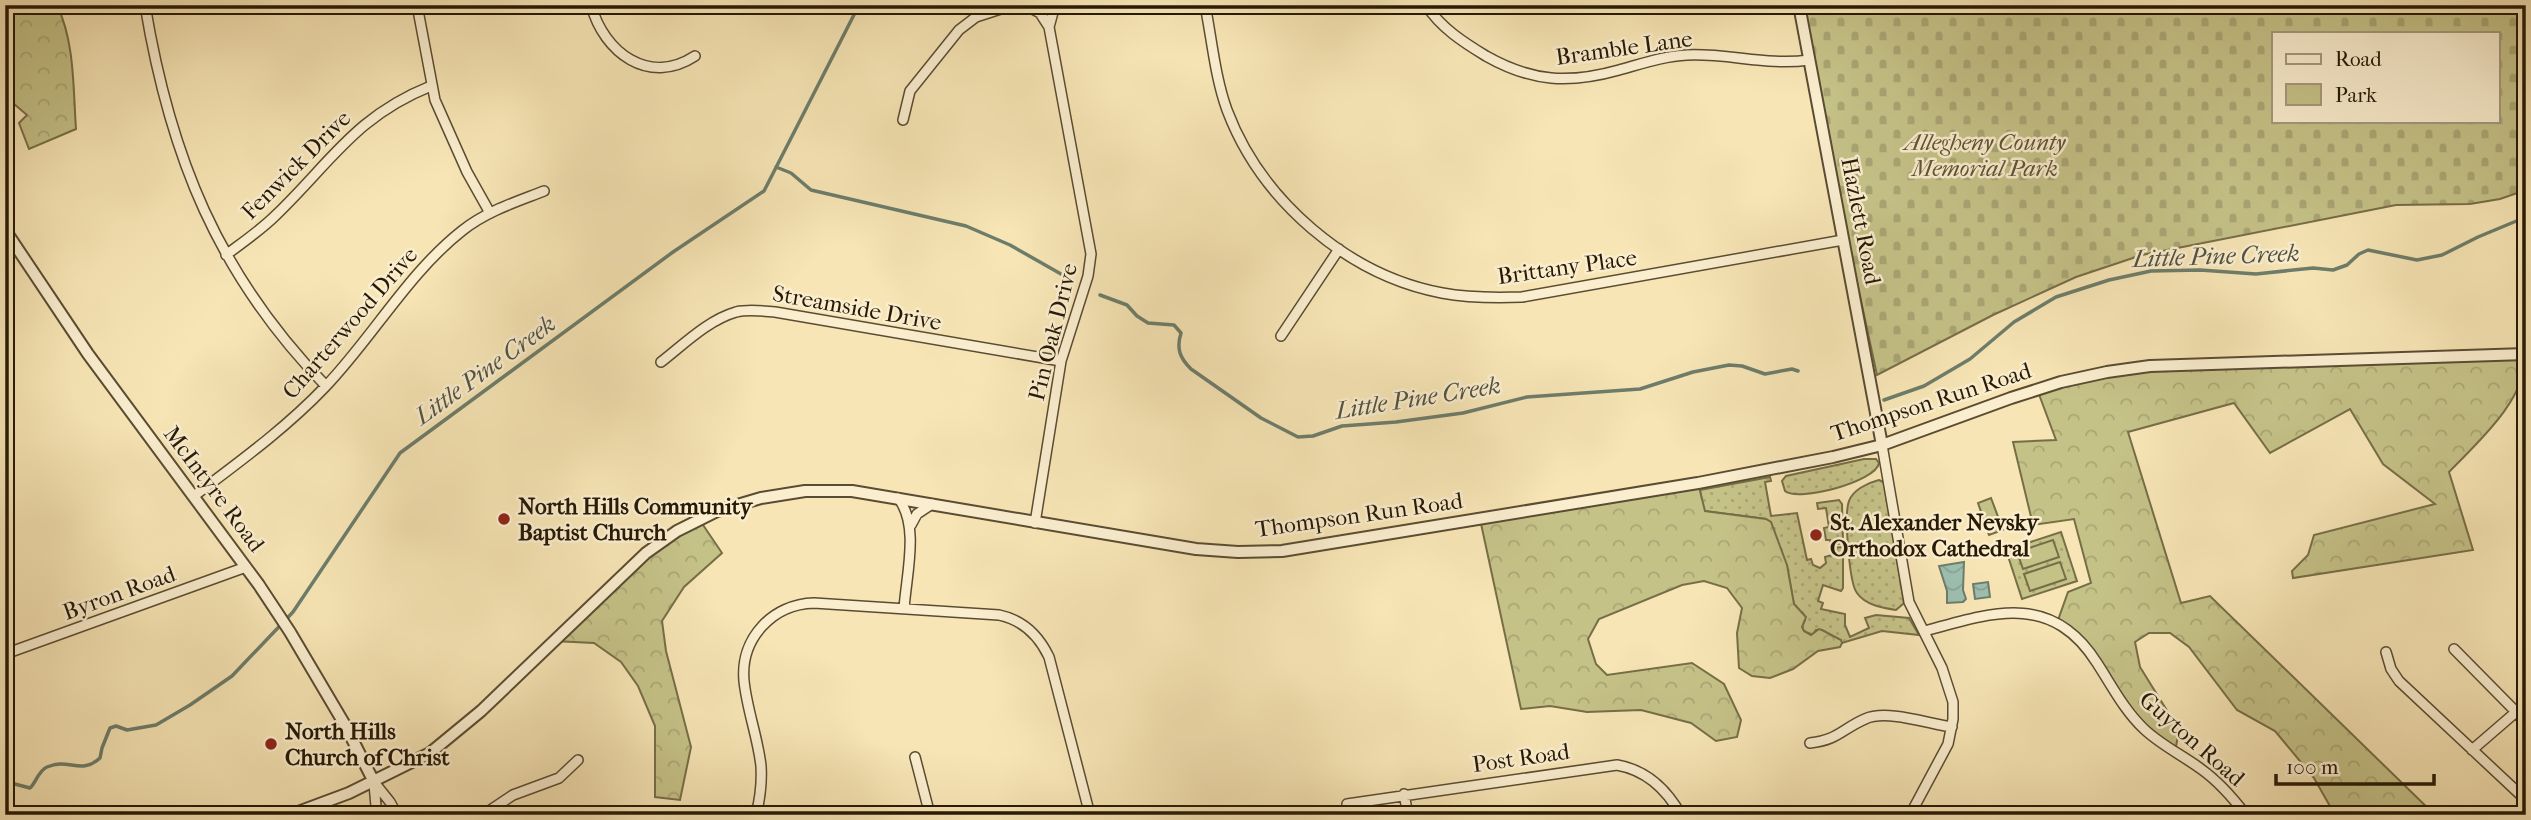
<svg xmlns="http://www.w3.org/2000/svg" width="2531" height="820" font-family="'IM FELL French Canon',serif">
<defs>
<pattern id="green-dots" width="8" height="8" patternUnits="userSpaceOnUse" patternTransform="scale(1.75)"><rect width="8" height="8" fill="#c5c288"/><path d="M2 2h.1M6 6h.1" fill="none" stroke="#a9a674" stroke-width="1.8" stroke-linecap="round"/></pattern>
<pattern id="forest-crowns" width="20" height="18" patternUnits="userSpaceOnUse" patternTransform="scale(1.75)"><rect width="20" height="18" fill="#c5c288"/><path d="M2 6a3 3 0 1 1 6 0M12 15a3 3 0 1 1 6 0" fill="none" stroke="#a9a674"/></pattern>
<pattern id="cemetery-stones" width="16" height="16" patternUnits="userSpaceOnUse" patternTransform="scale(1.75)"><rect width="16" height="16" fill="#c5c288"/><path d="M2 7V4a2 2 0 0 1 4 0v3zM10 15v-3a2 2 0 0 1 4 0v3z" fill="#a9a674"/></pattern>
<pattern id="water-waves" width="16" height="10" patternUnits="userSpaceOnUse" patternTransform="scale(1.75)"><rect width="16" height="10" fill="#9dbfaf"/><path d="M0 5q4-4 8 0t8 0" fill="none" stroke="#87a495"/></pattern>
</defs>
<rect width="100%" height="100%" fill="#f7e5b5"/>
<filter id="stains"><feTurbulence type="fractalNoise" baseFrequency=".00286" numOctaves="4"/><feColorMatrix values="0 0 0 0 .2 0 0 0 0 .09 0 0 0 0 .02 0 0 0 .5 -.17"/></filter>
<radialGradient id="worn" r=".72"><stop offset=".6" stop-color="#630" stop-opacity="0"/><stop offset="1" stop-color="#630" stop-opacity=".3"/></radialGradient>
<!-- green -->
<path fill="url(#green-dots)" stroke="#766e47" stroke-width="2" d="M 1864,459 L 1876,459 L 1879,463 C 1876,482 1798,502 1785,491 L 1782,481 L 1786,476 Z
M 1770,477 L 1771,481 L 1765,482 L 1771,516 L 1797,513 L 1807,560 L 1811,559 L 1813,565 L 1820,568 L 1826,563 L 1825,557 L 1832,555 L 1831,548 L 1843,547 L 1843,588 L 1841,591 L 1823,585 L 1818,601 L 1823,603 L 1821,609 L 1845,614 L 1845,625 L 1850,637 L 1869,628 L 1865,618 L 1876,615 L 1909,618 L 1919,635 L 1882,631 L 1842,643 L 1822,630 L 1816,630 L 1812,635 L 1804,631 L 1802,627 L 1805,620 L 1804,615 L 1794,605 L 1787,566 L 1766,519 L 1704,511 L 1700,490 Z
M 1879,480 L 1885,483 L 1904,603 L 1896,610 C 1883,608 1865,605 1857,593 C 1849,583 1844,513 1849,501 C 1853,490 1867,483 1879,480 Z
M 1839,500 L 1842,504 L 1843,543 L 1831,545 L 1830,540 L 1826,540 L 1824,528 L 1829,527 L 1826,508 L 1818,509 L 1817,503 Z
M 2061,532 L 2077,581 L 2022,599 L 2006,550 Z"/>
<!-- forest -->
<path fill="url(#forest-crowns)" stroke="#766e47" stroke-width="2" d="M 5,5 L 57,5 C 75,43 73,88 76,129 L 29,149 L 19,123 L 27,115 L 13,103 L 5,89 Z
M 2526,354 C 2526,400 2479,441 2449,472 L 2473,550 L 2293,578 L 2292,571 L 2308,555 L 2314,535 L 2435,504 L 2383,464 L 2350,409 L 2270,453 L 2234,403 L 2128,432 L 2181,603 L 2210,596 L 2435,815 L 2335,815 L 2314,778 L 2275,731 L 2237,710 L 2189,647 L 2170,633 L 2149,633 L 2135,642 L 2140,667 L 2179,730 L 2175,752 L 2151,736 L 2096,661 L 2057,623 L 2068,592 L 2091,583 L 2074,519 L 2033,525 L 2013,442 L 2056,440 L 2037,389 L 2107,372 Z
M 1698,483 L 1705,511 L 1766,519 L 1771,522 L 1787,565 L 1794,604 L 1806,617 L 1802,627 L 1804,631 L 1811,635 L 1819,629 L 1822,630 L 1841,640 L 1842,643 L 1840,647 L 1818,651 L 1793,669 L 1770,678 L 1752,676 L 1739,668 L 1737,633 L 1742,608 L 1727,588 L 1704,581 L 1682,585 L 1599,619 L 1588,639 L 1596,664 L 1607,675 L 1692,663 L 1724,684 L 1741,720 L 1737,737 L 1716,741 L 1691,723 L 1641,710 L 1587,712 L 1550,706 L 1521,709 L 1480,519 Z
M 699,519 L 722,553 L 684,587 L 662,621 L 666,651 L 691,747 L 680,800 L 655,797 L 655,726 L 638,686 L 621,662 L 594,643 L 554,641 L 627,569 Z"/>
<!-- cemetery -->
<path fill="url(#cemetery-stones)" stroke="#766e47" stroke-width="2" fill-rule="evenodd" d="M 1804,5 L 2526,5 L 2526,190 L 2500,199 L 2470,204 L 2396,205 L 2142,255 L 2076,277 L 1993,315 L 1877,375 L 1844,222 ZM 2274,33 L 2498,33 L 2498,121 L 2274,121 Z"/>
<!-- pitch -->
<path fill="#c5c288" stroke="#766e47" stroke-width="2" d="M 1991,498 L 2003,530 L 1989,535 L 1978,503 Z
M 2053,540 L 2059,557 L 2023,569 L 2017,552 Z
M 2060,562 L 2066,579 L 2030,591 L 2024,574 Z"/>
<!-- water -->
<path fill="url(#water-waves)" stroke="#6d7d6b" stroke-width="2" d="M 1964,562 L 1963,590 L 1966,599 L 1963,602 L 1947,603 L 1947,591 L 1939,566 Z
M 1988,582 L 1990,597 L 1975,599 L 1973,584 Z"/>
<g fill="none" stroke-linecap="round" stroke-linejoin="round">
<!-- stream -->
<path stroke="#6d7d6b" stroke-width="3.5" d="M 776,167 L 791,173 L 811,190 L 966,226 L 1010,245 L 1068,278
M 1100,295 L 1127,305 L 1137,316 L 1148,323 L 1174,325 L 1181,333 C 1176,349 1180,358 1191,369 L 1261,418 L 1298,437 L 1313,436 L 1342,426 L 1396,422 L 1463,413 L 1527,397 L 1640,389 L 1693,372 L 1729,365 L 1742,366 L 1765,374 L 1792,369 L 1798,371
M 1884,400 L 1924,386 L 1970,359 L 2014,322 L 2056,297 L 2109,280 L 2151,271 L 2200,270 L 2256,274 L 2313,268 L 2333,270 L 2347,265 L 2359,254 L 2368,250 L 2417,260 L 2442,255 L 2478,237 L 2526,217
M 5,784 L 11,783 L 30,788 C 36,783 38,771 47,767 C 69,757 80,776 100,758 L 102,748 L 110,728 L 116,726 L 127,730 L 156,725 L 190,705 L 232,676 L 293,612 L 400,453 L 673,252 L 764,191 L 859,5"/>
<!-- minor casing -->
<g stroke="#5a4c32" stroke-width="12">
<path id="minor" d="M 145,5 C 170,156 218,275 326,386
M 417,5 L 435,100 L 467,172 L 490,213
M 591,5 C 604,53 649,86 695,56
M 1025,5 L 1040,13 L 1049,27 L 1091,254 L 1088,276 L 1061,361 L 1035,523
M 1205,5 C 1212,40 1215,77 1227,110 C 1261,200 1347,275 1442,293 C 1469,298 1495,298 1522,297 L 1843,240
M 1426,5 C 1441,28 1463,42 1486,56 C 1532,82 1569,84 1619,70 C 1641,64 1664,56 1687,55 C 1728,53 1768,66 1809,60
M 1049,27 L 1055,5
M 903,120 L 910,91 L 959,30 L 976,17 L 1013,5
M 226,255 C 243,242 261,230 276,215 C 331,162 356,116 431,86
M 1281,336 L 1339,249
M 661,362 C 683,345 708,320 736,312 C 749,309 762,311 775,312 L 1061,361
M 1882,445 L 1909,602 L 1942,668 L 1953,702 L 1953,719 L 1948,744 L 1910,815
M 194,496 C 239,462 286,428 325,387 C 373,337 408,273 463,230 C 487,211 516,202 544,191
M 898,498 C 920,525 906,576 904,609
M 911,525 L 917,514 L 932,504
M 1925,631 C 1993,612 2052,592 2097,663 C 2112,686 2124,710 2144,729 C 2161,745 2182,755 2201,769 C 2218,781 2233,798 2246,815
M 2523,648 L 2526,662
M 2454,649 L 2526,722
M 2386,652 L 2391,669 L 2399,681 L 2526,800
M 5,654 L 246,567
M 1810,743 C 1838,740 1842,729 1865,719 C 1887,709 1929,724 1952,727
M 2472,750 L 2516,712
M 915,757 L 930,815
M 374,782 L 390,802 L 397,815
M 374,784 L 376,806 L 380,815
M 1404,794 L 1408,815
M 1347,804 L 1617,765 C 1646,770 1667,790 1681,815
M 483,815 L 513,795 L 559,778 L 578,760
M 756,815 C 760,799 762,782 761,766 C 758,738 747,710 744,681 C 740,638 773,604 814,603 L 999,615 C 1023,620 1039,636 1049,657 L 1090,815"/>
</g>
<!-- tertiary casing -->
<g stroke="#5a4c32" stroke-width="14">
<path id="tertiary" d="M 1799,5 L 1882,445
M 5,230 L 88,354 L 259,585 L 290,632 L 345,725 L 374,782
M 290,815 L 349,793 L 430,753 L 481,711 L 646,553 L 677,531 L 717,511 L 761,498 L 805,491 L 852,491 L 1196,549 L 1238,552 L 1282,551 L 1698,483 L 1833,457 L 1882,445 L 2011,398 L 2061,382 L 2107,372 L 2150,366 L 2526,354"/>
</g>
<!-- minor -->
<use href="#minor" stroke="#faeecf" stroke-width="9"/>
<!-- tertiary -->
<use href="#tertiary" stroke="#faeecf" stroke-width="10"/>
</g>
<!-- markers -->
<g fill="#8f2418" stroke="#faeecf" stroke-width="2.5">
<circle cx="504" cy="519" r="7"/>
<circle cx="1816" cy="535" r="7"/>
<circle cx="271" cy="744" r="7"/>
</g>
<g text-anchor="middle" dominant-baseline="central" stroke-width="5" stroke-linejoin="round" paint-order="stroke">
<!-- street labels -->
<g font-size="23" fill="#261906" stroke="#faeecf">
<text transform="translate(1624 48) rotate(-8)">Bramble Lane</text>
<text transform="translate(296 165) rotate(-45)">Fenwick Drive</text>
<text transform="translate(1861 221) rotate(79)">Hazlett Road</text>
<text transform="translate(1567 267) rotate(-8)">Brittany Place</text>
<text transform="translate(857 308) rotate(10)">Streamside Drive</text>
<text transform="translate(350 323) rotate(-49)">Charterwood Drive</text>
<text transform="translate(1053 332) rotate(-76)">Pin Oak Drive</text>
<text transform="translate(1931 402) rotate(-18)">Thompson Run Road</text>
<text transform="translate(214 489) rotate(53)">McIntyre Road</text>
<text transform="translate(1359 515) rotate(-8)">Thompson Run Road</text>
<text transform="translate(119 593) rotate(-20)">Byron Road</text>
<text transform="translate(2192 739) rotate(41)">Guyton Road</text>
<text transform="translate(1521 758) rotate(-8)">Post Road</text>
</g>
<!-- park labels -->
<g font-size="23" font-style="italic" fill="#5e5434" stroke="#faeecf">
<text x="1985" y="142">Allegheny County<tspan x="1985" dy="26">Memorial Park</tspan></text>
</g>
<!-- poi labels -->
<g font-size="23" font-weight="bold" fill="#261906" stroke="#faeecf" text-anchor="start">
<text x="518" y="506">North Hills Community<tspan x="518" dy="26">Baptist Church</tspan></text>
<text x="1830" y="522">St. Alexander Nevsky<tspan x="1830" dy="26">Orthodox Cathedral</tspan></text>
<text x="285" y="731">North Hills<tspan x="285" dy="26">Church of Christ</tspan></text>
</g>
<!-- water labels -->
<g font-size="24" font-style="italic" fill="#505341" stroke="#faeecf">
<text transform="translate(2216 256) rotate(-2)">Little Pine Creek</text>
<text transform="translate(485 370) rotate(-36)">Little Pine Creek</text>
<text transform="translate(1418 398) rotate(-9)">Little Pine Creek</text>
</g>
</g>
<!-- margin -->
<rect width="2531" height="820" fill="none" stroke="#f7e5b5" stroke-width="28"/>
<rect x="7" y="7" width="2517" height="806" fill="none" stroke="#261906" stroke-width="3.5"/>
<rect x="14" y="14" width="2503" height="792" fill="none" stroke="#261906" stroke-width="2"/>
<!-- legend -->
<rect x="2272" y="32" width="228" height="91" fill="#faeecf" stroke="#a5997f" stroke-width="2"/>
<rect x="2286" y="54" width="35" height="10" fill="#faeecf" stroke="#a5997f" stroke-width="2"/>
<text x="2335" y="66" font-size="21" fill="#261906">Road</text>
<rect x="2286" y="84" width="35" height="21" fill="#c5c288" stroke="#a5997f" stroke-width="2"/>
<text x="2335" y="102" font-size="21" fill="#261906">Park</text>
<!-- scale -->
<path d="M2276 774v10h158v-10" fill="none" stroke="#261906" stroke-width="3.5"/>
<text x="2286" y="774" font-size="21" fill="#261906" stroke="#faeecf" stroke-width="5" paint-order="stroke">100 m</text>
<rect width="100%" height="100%" filter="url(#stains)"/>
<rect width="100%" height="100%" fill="url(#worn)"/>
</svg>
